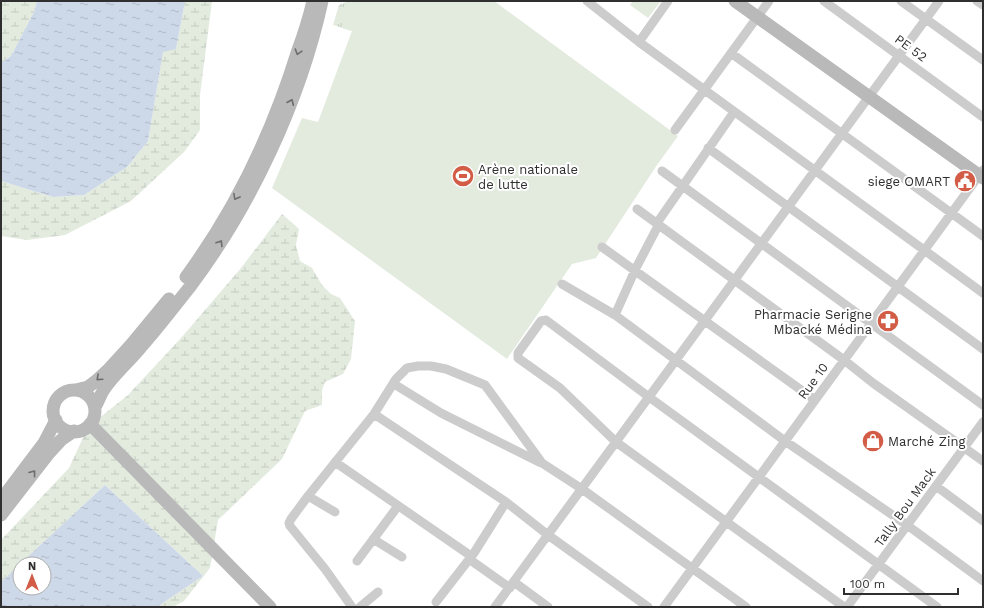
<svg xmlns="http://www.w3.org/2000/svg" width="984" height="608" font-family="'Work Sans',sans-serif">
<defs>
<pattern id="grass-tufts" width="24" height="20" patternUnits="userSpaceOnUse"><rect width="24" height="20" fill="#e3ebdf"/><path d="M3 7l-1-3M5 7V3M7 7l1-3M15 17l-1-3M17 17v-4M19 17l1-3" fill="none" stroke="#c3cac0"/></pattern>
<pattern id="wetland-marsh" width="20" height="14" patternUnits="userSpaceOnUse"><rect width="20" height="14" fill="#e3ebdf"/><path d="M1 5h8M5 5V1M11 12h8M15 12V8" fill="none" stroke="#c3cac0"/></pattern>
<pattern id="water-ripples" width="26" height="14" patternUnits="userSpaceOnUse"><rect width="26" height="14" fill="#cdd8e8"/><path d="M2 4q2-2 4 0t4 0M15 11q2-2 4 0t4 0" fill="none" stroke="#b0bac7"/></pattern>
</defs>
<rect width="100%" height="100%" fill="#fff"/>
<!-- grass -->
<path fill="url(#grass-tufts)" d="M 346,2 L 351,2 L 362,34 L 333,25 L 339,5 Z"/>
<!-- wetland -->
<path fill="url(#wetland-marsh)" d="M 1,1 L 37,1 L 34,12 L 11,56 L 1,63 Z
M 185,1 L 212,1 L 200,95 L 200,130 L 184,152 L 131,201 L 65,235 L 27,240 L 1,236 L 1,181 L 53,197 L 84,195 L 127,167 L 148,141 L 163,51 L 176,49 Z
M 282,214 L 299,229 L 296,245 L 300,261 L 312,268 L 322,285 L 331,294 L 340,298 L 355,321 L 351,359 L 343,374 L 325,382 L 322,390 L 322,405 L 305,411 L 282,459 L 218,520 L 210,568 L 184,601 L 173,607 L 157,607 L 203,576 L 105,485 L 1,582 L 1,540 L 69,468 L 88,427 L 128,395 L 181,338 L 241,268 Z"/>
<!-- pitch -->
<path fill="#e3ebdf" d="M 352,1 L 494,1 L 678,136 L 657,165 L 596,258 L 572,264 L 507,359 L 272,188 L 302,118 L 318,122 L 352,31 L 342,28 Z
M 633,1 L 661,1 L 648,18 L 630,5 Z"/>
<!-- water -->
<path fill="url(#water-ripples)" d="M 37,1 L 185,1 L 176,49 L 163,52 L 148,141 L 127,167 L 84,195 L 53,197 L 1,181 L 1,63 L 11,56 L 34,12 Z
M 105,485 L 203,576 L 157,607 L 1,607 L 1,582 L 20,564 L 20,588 L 44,588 L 44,564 L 20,564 Z"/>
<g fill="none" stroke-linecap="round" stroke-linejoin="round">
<!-- street -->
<path stroke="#ccc" stroke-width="9" d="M 587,1 L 639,42 L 983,293
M 824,1 L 983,117
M 901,1 L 983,60
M 977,1 L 983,5
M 639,42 L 668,1
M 731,53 L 983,236
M 675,130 L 769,1
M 708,148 L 983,349
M 662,171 L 983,405
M 637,209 L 844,360 L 873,383 L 983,461
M 657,223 L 734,112
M 602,247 L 815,400
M 562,284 L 615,315 L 785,441 L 907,525 L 983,581
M 615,315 L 635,270 L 659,224
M 394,384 L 441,413 L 541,463
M 374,414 L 506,502 L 548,535 L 648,607
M 335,462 L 471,556
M 936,486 L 983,521
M 308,496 L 374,414 L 396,379 L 407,368 L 418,366 L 431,366 L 446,369 L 485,385 L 542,463 L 582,489 L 746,607
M 335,512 L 308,496 L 291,519 L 289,523 L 290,526 L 325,569 L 352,607
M 373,539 L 402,557
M 469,559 L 510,588
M 357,561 L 398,506
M 514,582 L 548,607
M 436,602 L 474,553 L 506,502
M 360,607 L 378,592
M 495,607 L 939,1
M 664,607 L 983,170
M 844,607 L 616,442 L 560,388 L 518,358 L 518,353 L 541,321 L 546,320 L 649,397 L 937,607
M 847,607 L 983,422"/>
<!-- secondary -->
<path stroke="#b9b9b9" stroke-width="13" d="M 735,1 L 983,178
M 186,277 C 236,209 273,131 298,50 C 304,34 309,18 313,1
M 76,390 L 88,387 L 96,381 L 109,369 L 131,345 L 169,299
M53 411a21 21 0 1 1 42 0a21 21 0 1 1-42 0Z
M 95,407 C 98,402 100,396 103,391 C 112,376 130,361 141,347 C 158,328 173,308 189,288 C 251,206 300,101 322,1
M 90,424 L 270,607
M 1,500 L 44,443 L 56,420
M 1,515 L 49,453 L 61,440 L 74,431"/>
</g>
<!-- one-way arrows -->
<defs><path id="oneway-chevron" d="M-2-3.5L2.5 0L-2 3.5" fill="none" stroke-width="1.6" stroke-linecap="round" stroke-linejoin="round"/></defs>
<g stroke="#6d6d6d">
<use href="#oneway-chevron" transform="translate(298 52) rotate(107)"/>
<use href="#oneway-chevron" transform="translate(291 102) rotate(-67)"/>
<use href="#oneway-chevron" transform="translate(236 197) rotate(119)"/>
<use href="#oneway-chevron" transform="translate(220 243) rotate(-58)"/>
<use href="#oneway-chevron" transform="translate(99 378) rotate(138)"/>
<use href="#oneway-chevron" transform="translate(33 473) rotate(-53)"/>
</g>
<!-- icons -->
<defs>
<g id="stadium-disc" transform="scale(1.15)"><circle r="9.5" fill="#d25c46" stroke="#fff"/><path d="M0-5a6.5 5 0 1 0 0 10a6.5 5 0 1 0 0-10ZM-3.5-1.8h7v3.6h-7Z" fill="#fff"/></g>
<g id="civic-disc" transform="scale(1.15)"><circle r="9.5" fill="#d25c46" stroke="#fff"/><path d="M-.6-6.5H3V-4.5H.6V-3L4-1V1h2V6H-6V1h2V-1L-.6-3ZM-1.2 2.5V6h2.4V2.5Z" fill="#fff"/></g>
<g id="pharmacy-disc" transform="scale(1.15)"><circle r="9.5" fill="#d25c46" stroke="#fff"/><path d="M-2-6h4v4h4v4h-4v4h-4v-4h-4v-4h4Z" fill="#fff"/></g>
<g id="shop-disc" transform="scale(1.15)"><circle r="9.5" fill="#d25c46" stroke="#fff"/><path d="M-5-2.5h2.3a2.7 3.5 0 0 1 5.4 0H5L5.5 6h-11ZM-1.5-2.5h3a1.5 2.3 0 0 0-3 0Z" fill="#fff"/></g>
</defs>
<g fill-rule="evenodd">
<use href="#stadium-disc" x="463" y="176"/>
<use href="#civic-disc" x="965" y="181"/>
<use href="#pharmacy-disc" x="888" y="321"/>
<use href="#shop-disc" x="873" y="441"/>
</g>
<g text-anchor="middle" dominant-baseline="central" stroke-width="4" stroke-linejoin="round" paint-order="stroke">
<!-- street labels -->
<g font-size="13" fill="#2f2f2f" stroke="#fff">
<text transform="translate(911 48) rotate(36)">PE 52</text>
<text transform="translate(813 381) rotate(-54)">Rue 10</text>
<text transform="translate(905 507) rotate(-54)">Tally Bou Mack</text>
</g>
<!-- poi labels -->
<g font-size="13" fill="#2f2f2f" stroke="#fff" text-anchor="start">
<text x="478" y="169">Arène nationale<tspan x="478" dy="15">de lutte</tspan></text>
<text x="950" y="181" text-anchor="end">siege OMART</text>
<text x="872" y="314" text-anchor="end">Pharmacie Serigne<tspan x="872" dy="15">Mbacké Médina</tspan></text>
<text x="888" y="441">Marché Zing</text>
</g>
</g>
<!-- border -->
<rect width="984" height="608" fill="none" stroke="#2f2f2f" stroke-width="4"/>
<!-- north arrow -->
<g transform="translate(32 576)"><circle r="19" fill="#ffffff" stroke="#acacac"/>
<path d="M0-3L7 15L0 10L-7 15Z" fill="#d25c46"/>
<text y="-6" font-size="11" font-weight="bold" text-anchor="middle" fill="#2f2f2f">N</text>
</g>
<!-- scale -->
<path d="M844 588v6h114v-6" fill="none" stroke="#2f2f2f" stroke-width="2"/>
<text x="850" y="588" font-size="12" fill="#2f2f2f" stroke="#ffffff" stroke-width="3" paint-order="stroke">100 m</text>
</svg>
